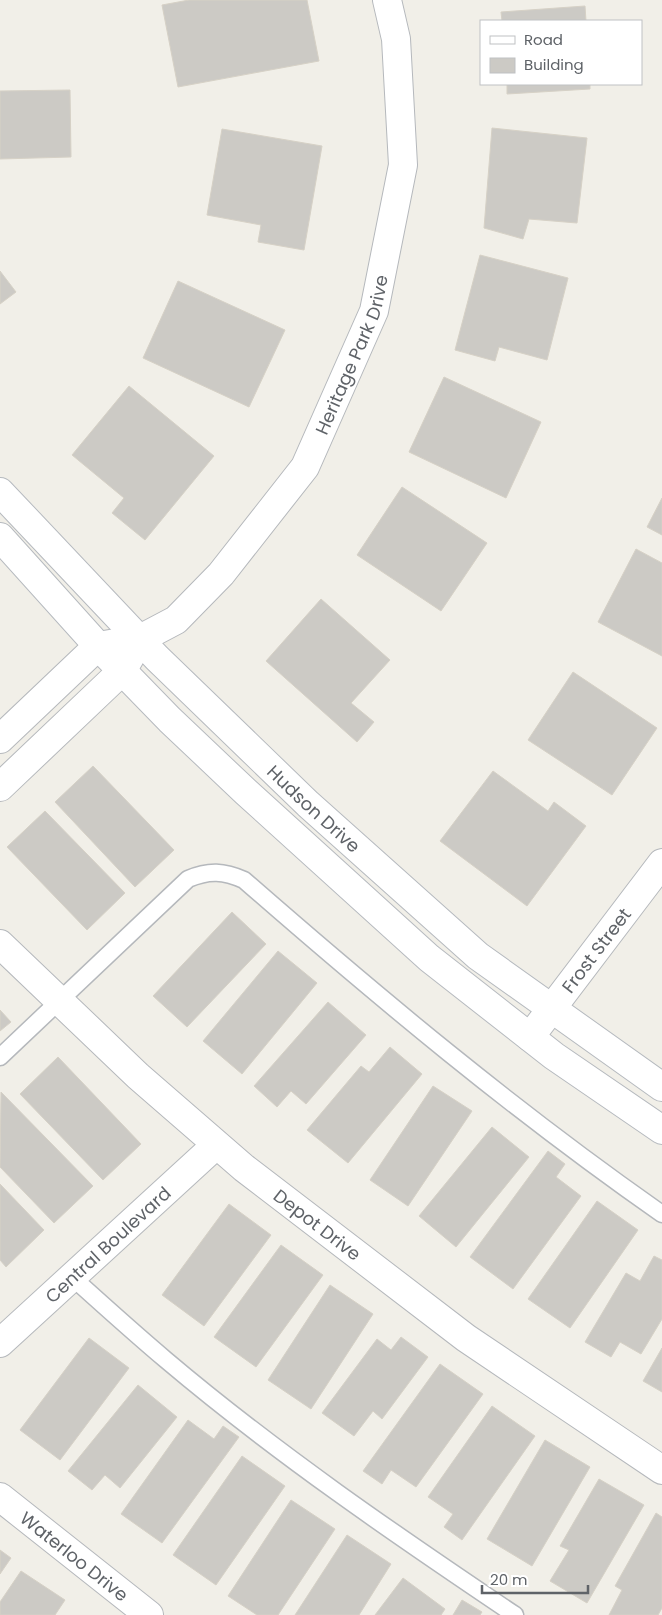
<svg xmlns="http://www.w3.org/2000/svg" width="662" height="1615" font-family="Poppins,sans-serif">
<rect width="100%" height="100%" fill="#f1efe8"/>
<!-- building -->
<path fill="#cccac5" stroke="#d6d1c6" d="M 189,0 L 307,0 L 319,61 L 178,87 L 162,5 Z
M 585,6 L 586,21 L 502,21 L 501,12 Z
M 507,84 L 590,84 L 590,89 L 507,94 Z
M 70,90 L 71,157 L 0,159 L 0,91 Z
M 492,128 L 587,138 L 577,223 L 529,219 L 523,239 L 484,228 Z
M 222,129 L 322,146 L 304,250 L 258,242 L 261,225 L 207,215 Z
M 480,255 L 568,278 L 547,360 L 499,347 L 495,361 L 455,350 Z
M 0,271 L 16,292 L 0,304 Z
M 178,281 L 285,330 L 249,407 L 143,358 Z
M 444,377 L 541,422 L 506,498 L 409,452 Z
M 129,386 L 214,456 L 145,540 L 112,513 L 124,498 L 72,455 Z
M 402,487 L 487,543 L 441,611 L 357,555 Z
M 662,498 L 662,535 L 647,527 Z
M 636,549 L 662,563 L 662,656 L 598,622 Z
M 321,599 L 390,660 L 351,703 L 374,722 L 357,742 L 266,661 Z
M 573,672 L 657,728 L 612,795 L 528,740 Z
M 93,766 L 174,850 L 135,887 L 55,802 Z
M 493,771 L 548,811 L 554,802 L 586,826 L 527,906 L 440,841 Z
M 45,811 L 125,893 L 87,930 L 7,847 Z
M 232,912 L 266,944 L 187,1027 L 153,996 Z
M 278,951 L 317,983 L 242,1074 L 203,1041 Z
M 328,1002 L 366,1035 L 306,1104 L 291,1091 L 277,1107 L 254,1086 Z
M 0,1010 L 11,1022 L 0,1031 Z
M 390,1047 L 422,1074 L 348,1163 L 307,1130 L 361,1066 L 369,1072 Z
M 58,1057 L 141,1144 L 103,1180 L 20,1094 Z
M 433,1086 L 472,1111 L 408,1206 L 370,1180 Z
M 1,1092 L 93,1186 L 54,1223 L 0,1167 Z
M 492,1127 L 529,1157 L 456,1247 L 419,1216 Z
M 548,1151 L 565,1164 L 556,1177 L 581,1196 L 513,1289 L 470,1257 Z
M 0,1184 L 44,1230 L 6,1267 L 0,1260 Z
M 597,1201 L 638,1230 L 570,1328 L 528,1299 Z
M 229,1204 L 271,1235 L 204,1326 L 162,1295 Z
M 281,1245 L 323,1275 L 256,1367 L 214,1337 Z
M 654,1256 L 662,1260 L 662,1319 L 641,1354 L 620,1342 L 611,1357 L 585,1342 L 626,1273 L 640,1281 Z
M 330,1285 L 373,1314 L 311,1409 L 268,1380 Z
M 401,1337 L 428,1357 L 382,1419 L 373,1411 L 354,1436 L 322,1413 L 377,1339 L 391,1350 Z
M 89,1338 L 129,1368 L 60,1460 L 20,1430 Z
M 662,1348 L 662,1392 L 643,1381 Z
M 440,1364 L 483,1394 L 416,1487 L 391,1470 L 382,1484 L 363,1471 Z
M 138,1385 L 177,1417 L 120,1488 L 105,1475 L 92,1490 L 68,1471 Z
M 492,1406 L 535,1436 L 462,1540 L 444,1527 L 453,1514 L 428,1497 Z
M 188,1420 L 214,1439 L 223,1426 L 239,1437 L 162,1543 L 121,1514 Z
M 545,1440 L 590,1467 L 532,1566 L 487,1539 Z
M 242,1456 L 285,1486 L 216,1585 L 173,1555 Z
M 599,1479 L 644,1505 L 587,1603 L 550,1581 L 569,1550 L 560,1546 Z
M 291,1500 L 335,1529 L 278,1615 L 257,1615 L 228,1596 Z
M 656,1513 L 662,1517 L 662,1608 L 658,1615 L 609,1615 L 622,1590 L 615,1586 Z
M 347,1535 L 391,1564 L 359,1615 L 295,1615 Z
M 0,1550 L 11,1558 L 0,1574 Z
M 21,1571 L 65,1600 L 55,1615 L 0,1615 L 0,1602 Z
M 403,1578 L 445,1609 L 441,1615 L 375,1615 Z
M 462,1600 L 482,1612 L 480,1615 L 453,1615 Z"/>
<g fill="none" stroke-linecap="round" stroke-linejoin="round">
<!-- lane casing -->
<g stroke="#b5b8bc" stroke-width="19">
<path id="lane" d="M 0,1057 L 188,879 C 209,870 224,871 244,880 C 379,998 516,1112 662,1214
M 72,1277 C 103,1305 134,1333 166,1360 C 276,1453 396,1535 515,1615"/>
</g>
<!-- street casing -->
<g stroke="#b5b8bc" stroke-width="30">
<g id="street">
<path id="s1" d="M 0,739 L 98,646 L 140,639 L 176,620 L 221,574 L 305,467 L 374,311 L 403,165 L 396,39 L 387,0"/>
<path d="M 0,787 L 122,671 L 133,652"/>
<path id="s2" d="M 0,944 L 138,1076 L 244,1168 L 466,1338 L 662,1470"/>
<path id="s3" d="M 530,1037 L 662,863"/>
<path id="s4" d="M 0,1343 L 216,1145"/>
<path id="s5" d="M 0,1497 L 149,1615"/>
</g>
</g>
<!-- secondary casing -->
<g stroke="#b6babf" stroke-width="30">
<g id="secondary">
<path id="s6" d="M 0,492 L 157,658 L 308,804 L 478,956 L 662,1087"/>
<path d="M 0,537 L 98,646 L 170,720 L 246,792 L 429,958 L 554,1056 L 662,1130"/>
</g>
</g>
<!-- lane -->
<use href="#lane" stroke="#fff" stroke-width="16"/>
<!-- street -->
<use href="#street" stroke="#fff" stroke-width="28"/>
<!-- secondary -->
<use href="#secondary" stroke="#fff" stroke-width="28"/>
</g>
<g text-anchor="middle" dominant-baseline="central" stroke-width="4" stroke-linejoin="round" paint-order="stroke">
<!-- street labels -->
<g font-size="18" fill="#5f6368" stroke="#fff">
<text stroke="none"><textPath href="#s1" startOffset="541">Heritage Park Drive</textPath></text>
<text stroke="none"><textPath href="#s6" startOffset="446">Hudson Drive</textPath></text>
<text stroke="none"><textPath href="#s3" startOffset="109">Frost Street</textPath></text>
<text stroke="none"><textPath href="#s2" startOffset="424">Depot Drive</textPath></text>
<text stroke="none"><textPath href="#s4" startOffset="146">Central Boulevard</textPath></text>
<text stroke="none"><textPath href="#s5" startOffset="95">Waterloo Drive</textPath></text>
</g>
</g>
<!-- legend -->
<rect x="480" y="20" width="162" height="65" fill="#ffffff" stroke="#bfc1c3"/>
<rect x="490" y="36" width="25" height="8" fill="#ffffff" stroke="#bfc1c3"/>
<text x="524" y="45" font-size="15" fill="#5f6368">Road</text>
<rect x="490" y="58" width="25" height="15" fill="#cccac5" stroke="#bfc1c3"/>
<text x="524" y="70" font-size="15" fill="#5f6368">Building</text>
<!-- scale -->
<path d="M482 1585v8h106v-8" fill="none" stroke="#5f6368" stroke-width="2.5"/>
<text x="490" y="1585" font-size="15" fill="#5f6368" stroke="#ffffff" stroke-width="4" paint-order="stroke">20 m</text>
</svg>
